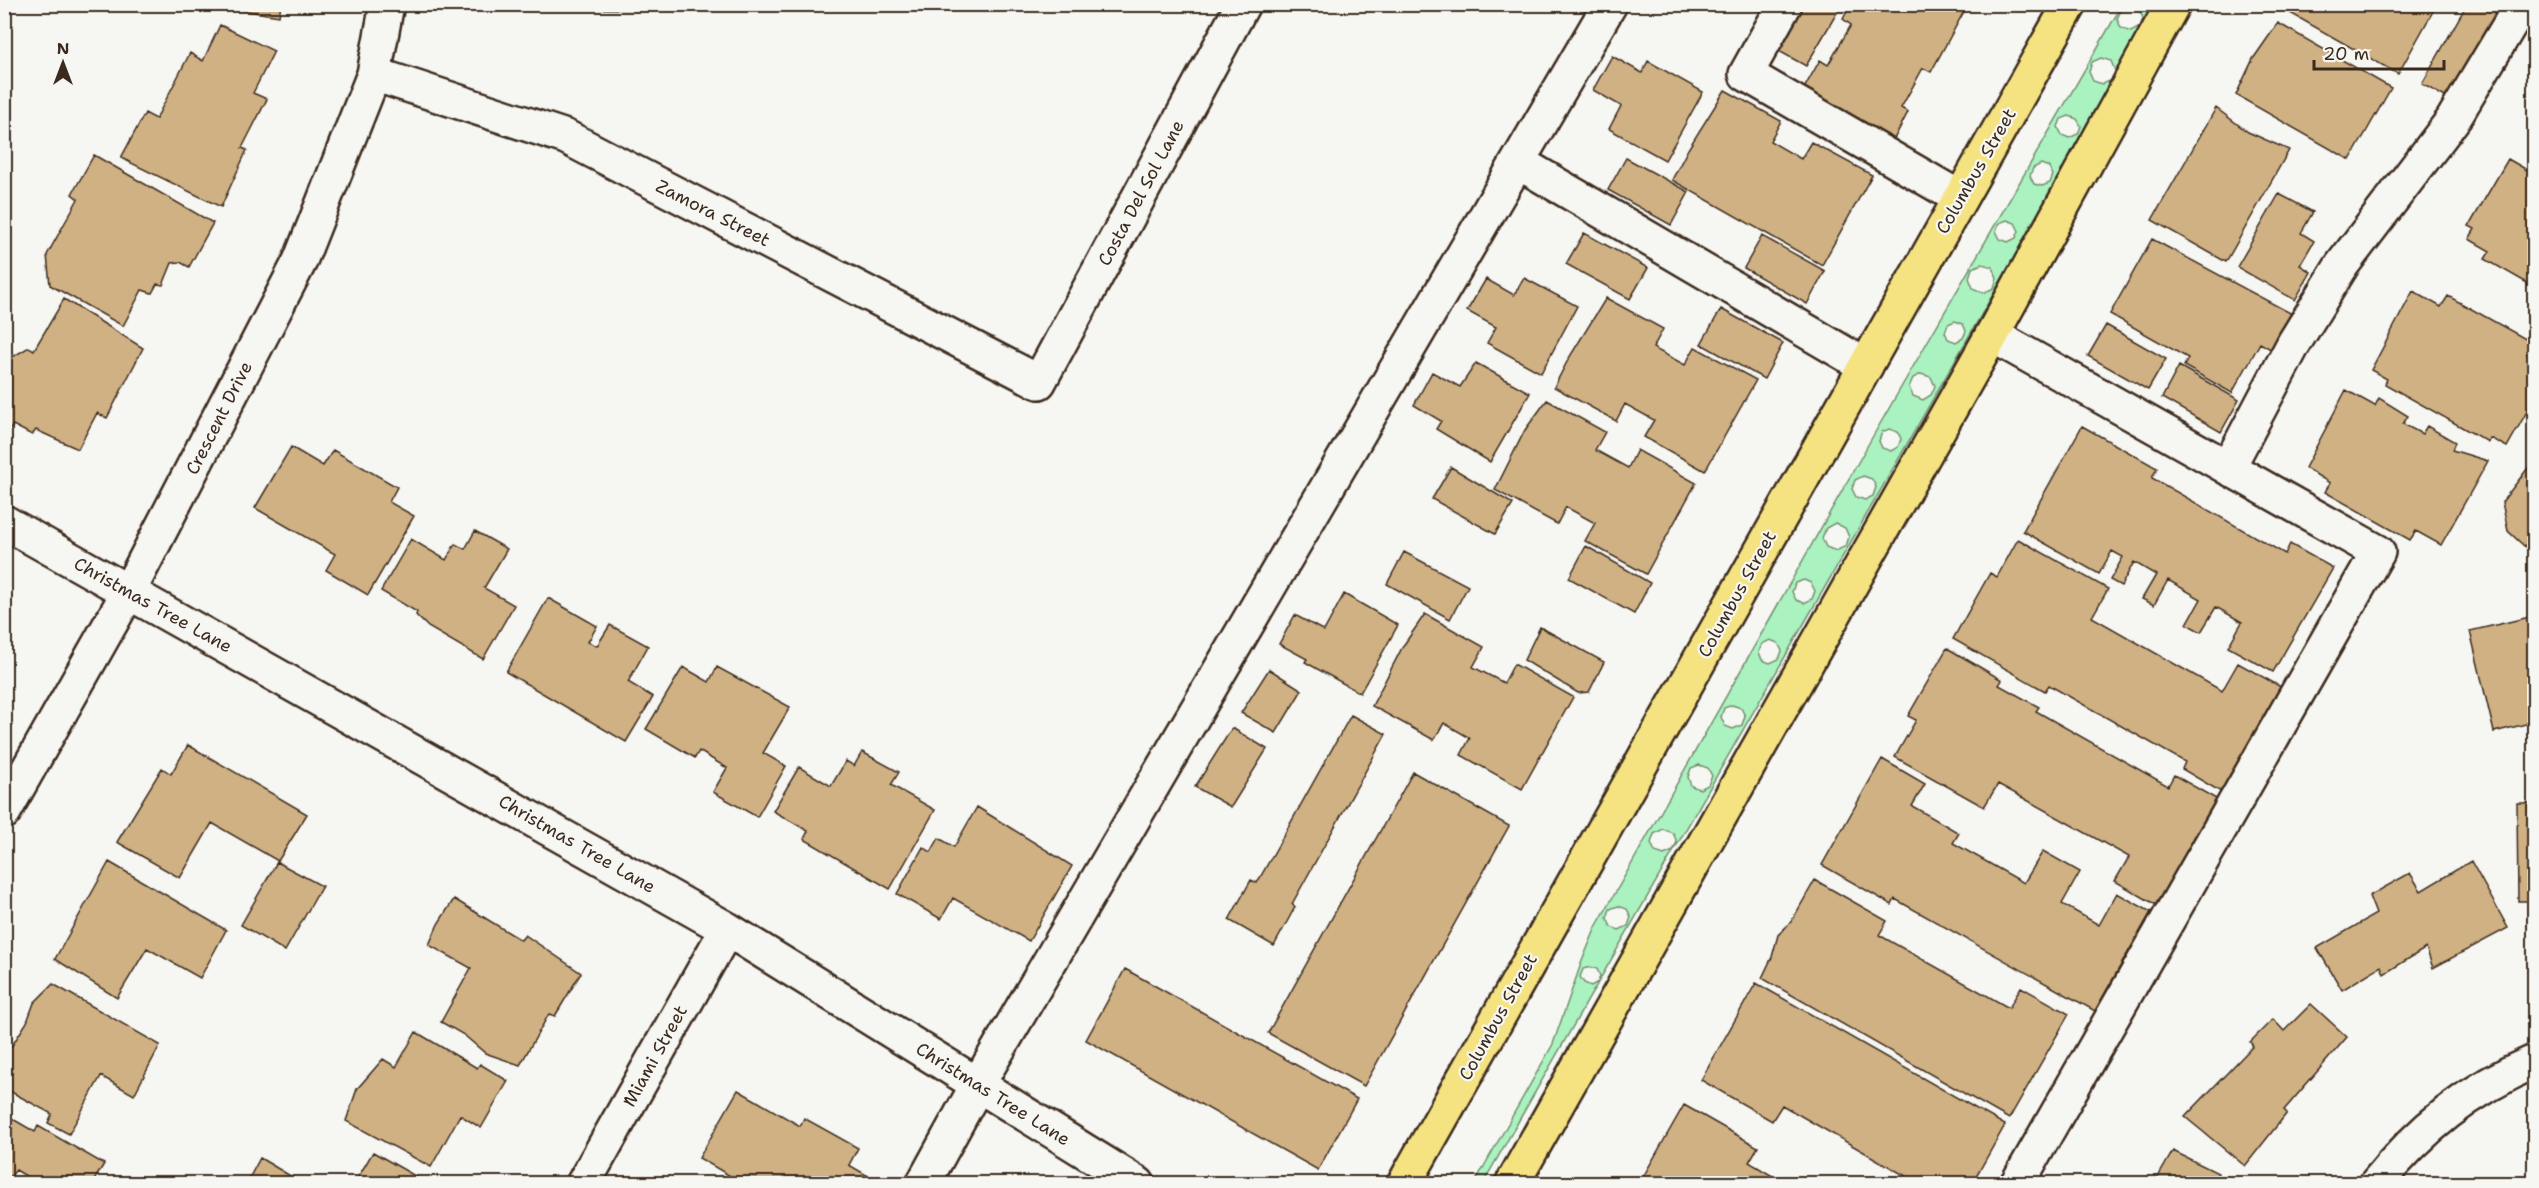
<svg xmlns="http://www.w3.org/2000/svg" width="2539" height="1188" font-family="'Shantell Sans',sans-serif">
<rect width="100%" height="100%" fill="#f6f6f2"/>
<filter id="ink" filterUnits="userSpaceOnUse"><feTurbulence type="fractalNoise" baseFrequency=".0167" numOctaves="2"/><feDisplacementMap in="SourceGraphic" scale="12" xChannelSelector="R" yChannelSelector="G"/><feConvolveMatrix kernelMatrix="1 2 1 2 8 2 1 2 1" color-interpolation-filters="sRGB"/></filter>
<g filter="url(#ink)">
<!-- green -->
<path fill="#aaf2bf" stroke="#728e6e" stroke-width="1.5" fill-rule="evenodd" d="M 2122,5 L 2159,5 L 1483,1183 L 1474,1184 L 1553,1044 L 1582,961 L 1596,927 L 1869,443 ZM 2130,6 L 2139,9 L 2143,18 L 2140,27 L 2131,32 L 2121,28 L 2117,19 L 2121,10 ZM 2101,58 L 2111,61 L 2115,71 L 2112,80 L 2102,84 L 2093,81 L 2089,72 L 2092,62 ZM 2069,116 L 2077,119 L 2081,126 L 2078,134 L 2069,138 L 2062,135 L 2058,127 L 2061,119 ZM 2041,164 L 2049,167 L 2053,175 L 2050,183 L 2042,186 L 2034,184 L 2030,176 L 2033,168 ZM 2007,220 L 2015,223 L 2019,231 L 2016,238 L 2008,242 L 2000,239 L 1996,231 L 1999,223 ZM 1982,264 L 1993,267 L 1997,278 L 1994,288 L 1983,293 L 1973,288 L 1969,278 L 1972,268 ZM 1955,321 L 1963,324 L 1966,331 L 1963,338 L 1956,342 L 1948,339 L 1945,332 L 1948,324 ZM 1921,374 L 1931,377 L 1935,386 L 1931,395 L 1923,400 L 1913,396 L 1909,387 L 1913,378 ZM 1889,429 L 1898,432 L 1901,439 L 1898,447 L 1891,451 L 1882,448 L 1879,441 L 1882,432 ZM 1863,476 L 1872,479 L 1876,487 L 1873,496 L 1865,500 L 1856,497 L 1852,489 L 1855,480 ZM 1835,523 L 1845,528 L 1849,537 L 1846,546 L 1836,551 L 1826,547 L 1822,538 L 1826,528 ZM 1804,580 L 1811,583 L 1815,591 L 1812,599 L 1804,603 L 1796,600 L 1792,592 L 1795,583 ZM 1770,640 L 1778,643 L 1782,651 L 1779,659 L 1770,663 L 1762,660 L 1759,652 L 1762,644 ZM 1732,705 L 1741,708 L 1745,716 L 1742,725 L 1733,729 L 1725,726 L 1721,717 L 1724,708 ZM 1699,765 L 1708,768 L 1712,776 L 1708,785 L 1700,789 L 1691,786 L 1688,777 L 1691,768 ZM 1663,829 L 1673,833 L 1677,842 L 1673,851 L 1664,855 L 1655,852 L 1651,843 L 1654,834 ZM 1618,906 L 1627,909 L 1631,917 L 1628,926 L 1619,930 L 1611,927 L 1607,918 L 1610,909 ZM 1590,967 L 1597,969 L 1600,976 L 1598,982 L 1591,986 L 1584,983 L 1580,977 L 1583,969 Z"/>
<!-- building -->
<path fill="#d0b184" stroke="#3b2a1e" stroke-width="1.5" d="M 204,4 L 281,4 L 279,16 Z
M 533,4 L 644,4 L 644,9 L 533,8 Z
M 1804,4 L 1842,4 L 1806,66 L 1777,50 Z
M 1851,4 L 1968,4 L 1931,72 L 1923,68 L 1901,108 L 1908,112 L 1894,139 L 1870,126 L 1866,132 L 1802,92 L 1820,60 L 1828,65 L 1851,25 L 1843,19 Z
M 2285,4 L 2437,4 L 2398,74 L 2283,9 Z
M 2467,4 L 2491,4 L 2505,12 L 2454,102 L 2422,84 Z
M 2278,23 L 2391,88 L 2350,160 L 2236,95 L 2253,59 Z
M 220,25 L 274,51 L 253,93 L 267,99 L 242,148 L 247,150 L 221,207 L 121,158 L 145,113 L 156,119 L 190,53 L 203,61 Z
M 1612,56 L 1642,73 L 1648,61 L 1703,92 L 1665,160 L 1609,129 L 1621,106 L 1593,90 Z
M 1725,90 L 1781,121 L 1770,141 L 1801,159 L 1811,142 L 1872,175 L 1822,265 L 1672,180 L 1688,149 Z
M 2216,108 L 2248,132 L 2289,150 L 2226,262 L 2152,220 Z
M 94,155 L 213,223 L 189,267 L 180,262 L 172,263 L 163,285 L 157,284 L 152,293 L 142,290 L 123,326 L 50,285 L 47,255 L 78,199 L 72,194 Z
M 1626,158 L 1689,192 L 1671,225 L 1608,190 Z
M 2508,159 L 2534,174 L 2534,287 L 2485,259 L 2490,251 L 2469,239 L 2475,229 L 2469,226 Z
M 2279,194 L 2313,212 L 2301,233 L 2314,241 L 2300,265 L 2311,272 L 2295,300 L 2237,267 Z
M 1584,233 L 1648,268 L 1630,299 L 1566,264 Z
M 1762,236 L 1825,271 L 1807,304 L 1744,268 Z
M 2152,239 L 2294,315 L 2274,351 L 2260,343 L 2232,393 L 2184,366 L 2188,358 L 2110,314 Z
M 1524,278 L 1577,306 L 1541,373 L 1487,343 L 1496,327 L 1467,311 L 1486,279 L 1514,295 Z
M 2413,291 L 2441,307 L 2448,296 L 2533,343 L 2527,354 L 2534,359 L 2534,399 L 2507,447 L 2490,438 L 2488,442 L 2385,384 L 2387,379 L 2371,370 Z
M 1606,298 L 1663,329 L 1653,348 L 1685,365 L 1695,347 L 1756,380 L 1705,471 L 1644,437 L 1654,420 L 1625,404 L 1616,421 L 1554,387 L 1569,358 Z
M 64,299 L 143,348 L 107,418 L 97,413 L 78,449 L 36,430 L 32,435 L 13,425 L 10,430 L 4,427 L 4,362 L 29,347 L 34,350 Z
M 1721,309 L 1783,343 L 1764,379 L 1701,344 Z
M 2106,325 L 2166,359 L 2148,390 L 2088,356 Z
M 1476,363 L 1530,393 L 1490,462 L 1436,429 L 1441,421 L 1414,405 L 1432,372 L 1460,387 Z
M 2179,366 L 2239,400 L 2221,432 L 2162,398 Z
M 2346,390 L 2375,406 L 2379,398 L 2408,416 L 2403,424 L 2422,434 L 2427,426 L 2455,442 L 2452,450 L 2488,461 L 2441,545 L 2416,531 L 2410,540 L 2325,492 L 2330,483 L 2305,468 Z
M 1547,400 L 1605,432 L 1595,450 L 1628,468 L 1637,450 L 1696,483 L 1646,574 L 1585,541 L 1595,523 L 1566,507 L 1557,524 L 1495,490 L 1525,430 Z
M 2082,426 L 2157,468 L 2152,478 L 2285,554 L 2290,544 L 2333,568 L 2273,672 L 2228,647 L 2242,622 L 2216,607 L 2201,632 L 2187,624 L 2201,599 L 2168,580 L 2154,605 L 2142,599 L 2156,575 L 2134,562 L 2121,586 L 2110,580 L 2123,557 L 2112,551 L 2099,574 L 2023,531 Z
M 291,447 L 323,466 L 333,450 L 397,487 L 389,502 L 414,516 L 368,595 L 326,570 L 335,554 L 255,508 Z
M 2534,460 L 2534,551 L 2524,546 L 2508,531 L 2502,502 Z
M 1451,467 L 1513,504 L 1495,534 L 1432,499 Z
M 475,531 L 507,549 L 484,588 L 514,605 L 483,659 L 428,627 L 416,615 L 417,612 L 381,591 L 411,539 L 446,560 L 455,544 L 465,549 Z
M 2018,539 L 2108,589 L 2092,617 L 2222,691 L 2238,663 L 2281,687 L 2221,792 L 2182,769 L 2185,762 L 2049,685 L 2045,691 L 1953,639 L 1990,573 L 1997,577 Z
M 1586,546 L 1650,583 L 1634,614 L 1569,578 Z
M 1404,552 L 1468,586 L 1450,619 L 1387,584 Z
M 1344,594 L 1398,625 L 1360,693 L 1305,662 L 1307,659 L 1279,644 L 1295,615 L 1324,631 Z
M 548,598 L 597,626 L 588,642 L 597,646 L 610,625 L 648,646 L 628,682 L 653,697 L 626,742 L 506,672 Z
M 1425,614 L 1484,647 L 1473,667 L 1504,683 L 1514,664 L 1573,697 L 1522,789 L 1461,755 L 1470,738 L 1444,723 L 1434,740 L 1372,706 L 1403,646 Z
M 2534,616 L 2534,722 L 2494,732 L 2470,631 Z
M 1540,627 L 1604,662 L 1589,692 L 1578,693 L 1524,660 Z
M 1947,648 L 2002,680 L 1999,685 L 2039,707 L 2036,711 L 2168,786 L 2174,775 L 2218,800 L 2158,906 L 2115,881 L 2129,857 L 1998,784 L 1984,807 L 1895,757 L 1916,720 L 1908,716 Z
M 683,667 L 709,682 L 717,667 L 790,707 L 763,753 L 786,766 L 757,817 L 713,792 L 727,768 L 699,751 L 695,758 L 646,729 Z
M 1269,669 L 1302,690 L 1276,733 L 1241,713 Z
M 1351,715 L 1386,734 L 1292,904 L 1295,907 L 1274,946 L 1229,920 L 1251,880 L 1257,883 Z
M 1232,728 L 1267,749 L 1231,807 L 1195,787 Z
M 188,745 L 307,814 L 278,861 L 212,823 L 180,878 L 117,842 L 162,768 L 171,774 Z
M 862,752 L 899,772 L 891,785 L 935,810 L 890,889 L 804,839 L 808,831 L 773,811 L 799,767 L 831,786 L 846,761 L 854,766 Z
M 1882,759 L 1925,784 L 1912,806 L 1959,833 L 1953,843 L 2024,883 L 2043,851 L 2080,872 L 2062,904 L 2099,925 L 2117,893 L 2151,912 L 2095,1011 L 1895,899 L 1892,905 L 1822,865 Z
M 1413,772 L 1509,826 L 1364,1086 L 1268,1033 Z
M 2517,803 L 2534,803 L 2534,901 L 2518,901 Z
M 977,807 L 1072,866 L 1029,941 L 953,898 L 941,919 L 897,894 L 923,847 L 931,852 L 939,838 L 954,847 Z
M 2471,861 L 2508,928 L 2433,968 L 2426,948 L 2384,974 L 2381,966 L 2342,990 L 2317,948 L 2376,914 L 2369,896 L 2410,873 L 2421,891 Z
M 109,862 L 226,930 L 200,978 L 147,948 L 117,998 L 55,959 Z
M 277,862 L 322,886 L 285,951 L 241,925 Z
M 1815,880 L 1887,921 L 1879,935 L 2009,1008 L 2021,987 L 2069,1014 L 2009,1119 L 1762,978 L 1772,957 L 1778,935 L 1791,922 Z
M 454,899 L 521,940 L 525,935 L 581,973 L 555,1016 L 549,1014 L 520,1065 L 485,1053 L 464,1035 L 441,1022 L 471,968 L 429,945 L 438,924 Z
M 1125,969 L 1357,1099 L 1318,1170 L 1086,1040 Z
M 1756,983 L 2005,1125 L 1972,1184 L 1908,1184 L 1911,1179 L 1782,1105 L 1772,1121 L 1701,1080 Z
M 53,984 L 160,1045 L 134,1095 L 101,1076 L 69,1134 L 48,1123 L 52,1114 L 4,1088 L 4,1058 L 27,1022 L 34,1003 Z
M 2311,1004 L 2347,1037 L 2284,1110 L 2287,1113 L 2245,1166 L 2185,1117 L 2253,1046 L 2250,1042 L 2273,1019 L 2284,1031 Z
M 416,1032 L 477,1068 L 480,1064 L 508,1081 L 481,1128 L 460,1115 L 431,1167 L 346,1121 L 357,1089 L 383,1059 L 396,1067 Z
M 738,1090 L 800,1126 L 804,1118 L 858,1148 L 849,1165 L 882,1184 L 744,1184 L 699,1158 Z
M 1684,1105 L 1758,1147 L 1749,1162 L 1786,1184 L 1639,1184 Z
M 4,1114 L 35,1132 L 38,1126 L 104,1164 L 92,1184 L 39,1184 L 16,1170 L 4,1184 Z
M 2173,1151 L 2218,1173 L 2213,1184 L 2154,1184 Z
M 373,1152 L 429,1184 L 354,1184 Z
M 260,1158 L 304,1184 L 246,1184 Z"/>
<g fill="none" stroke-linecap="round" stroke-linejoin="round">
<!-- minor casing -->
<g stroke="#3b2a1e" stroke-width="38">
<path id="minor" d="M 1785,4 L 1746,74 L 1960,198
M 374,74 L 566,137 L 1039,382 L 1243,4
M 1518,162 L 1866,366
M 1992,335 L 2378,552 L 2017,1184
M 2228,468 L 2294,343 L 2342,265 L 2452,121 L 2522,4
M 4,522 L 727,929 L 1138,1184
M 4,812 L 129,591 L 300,261 L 374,74 L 387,4
M 583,1184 L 727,929
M 923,1184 L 978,1084 L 1610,4
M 2376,1184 C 2420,1129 2470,1089 2534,1062"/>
</g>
<!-- major casing -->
<g stroke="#3b2a1e" stroke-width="38">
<path id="major" d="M 1404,1184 L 2070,4
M 1512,1184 L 1992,335 L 2173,4"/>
</g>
<!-- minor -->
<use href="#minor" stroke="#f6f6f2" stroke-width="33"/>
<!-- major -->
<use href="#major" stroke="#f5e382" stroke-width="33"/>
</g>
</g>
<g text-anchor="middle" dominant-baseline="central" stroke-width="4.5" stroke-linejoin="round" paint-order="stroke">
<!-- street labels -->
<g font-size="18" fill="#3b2a1e" stroke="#f6f6f2">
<text transform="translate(1976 171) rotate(-60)">Columbus Street</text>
<text transform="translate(1141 193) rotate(-62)">Costa Del Sol Lane</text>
<text transform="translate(713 213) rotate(27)">Zamora Street</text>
<text transform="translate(219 418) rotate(-63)">Crescent Drive</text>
<text transform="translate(1737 594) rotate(-61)">Columbus Street</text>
<text transform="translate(153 605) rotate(29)">Christmas Tree Lane</text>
<text transform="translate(577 844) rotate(30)">Christmas Tree Lane</text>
<text transform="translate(1498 1017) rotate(-61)">Columbus Street</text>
<text transform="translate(655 1056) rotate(-61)">Miami Street</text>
<text transform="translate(993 1094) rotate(32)">Christmas Tree Lane</text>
</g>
</g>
<!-- margin -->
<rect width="2539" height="1188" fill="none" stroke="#f6f6f2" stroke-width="24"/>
<rect x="12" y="12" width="2515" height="1164" fill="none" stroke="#3b2a1e" stroke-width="2" filter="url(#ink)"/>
<!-- north arrow -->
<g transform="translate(63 63)" stroke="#f6f6f2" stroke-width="4.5" paint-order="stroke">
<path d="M0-4.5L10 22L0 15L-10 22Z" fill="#3b2a1e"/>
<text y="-9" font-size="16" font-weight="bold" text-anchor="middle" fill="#3b2a1e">N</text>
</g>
<!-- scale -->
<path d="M2314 60v9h130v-9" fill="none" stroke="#3b2a1e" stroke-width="3"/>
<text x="2323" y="60" font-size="18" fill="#3b2a1e" stroke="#f6f6f2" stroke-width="4.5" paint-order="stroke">20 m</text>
</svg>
